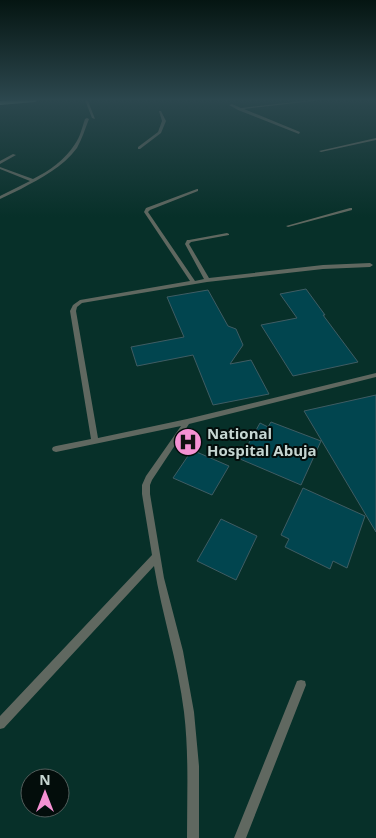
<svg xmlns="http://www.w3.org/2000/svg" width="376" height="838" font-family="'Open Sans',sans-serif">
<rect width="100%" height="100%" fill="#092621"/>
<!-- built -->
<path fill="#073029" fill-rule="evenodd" d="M 65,100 L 376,100 L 376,838 L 0,838 L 0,106 ZM 30,778 L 60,778 L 60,808 L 30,808 Z"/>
<!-- building -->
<path fill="#01454f" stroke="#3f5c63" d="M 306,289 L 325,315 L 323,315 L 358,362 L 293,376 L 261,325 L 297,318 L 280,294 Z
M 208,290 L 228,326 L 236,329 L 243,345 L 230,364 L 251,360 L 269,394 L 213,405 L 193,355 L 137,366 L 131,347 L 184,337 L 167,297 Z
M 376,395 L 376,532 L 304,411 Z
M 271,422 L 321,441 L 301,485 L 240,459 L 260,423 L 268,427 Z
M 192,450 L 229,466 L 212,495 L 173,478 Z
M 303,488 L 365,516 L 347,568 L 333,561 L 330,569 L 285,547 L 289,539 L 281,535 Z
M 221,519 L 257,536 L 236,580 L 197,561 Z"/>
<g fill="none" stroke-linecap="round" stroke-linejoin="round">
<!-- lane -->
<path fill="#606860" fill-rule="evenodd" d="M 85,100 L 88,101 L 95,119 L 92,118 Z
M 313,100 L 321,100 L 244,109 L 300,132 L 299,134 L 238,110 L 229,105 L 232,104 L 241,108 Z
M 159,111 L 161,111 L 166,121 L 161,133 L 140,149 L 138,149 L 138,147 L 158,132 L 162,121 Z
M 87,118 L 89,119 C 85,129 82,139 77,148 C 63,167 41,178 21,189 C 14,192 7,196 0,199 L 0,196 L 30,181 L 0,169 L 0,167 L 33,179 C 49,171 65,160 75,144 C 80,137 82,128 85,119 Z
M 376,138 L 376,140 L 321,152 L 319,151 Z
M 13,154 L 16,155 L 0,164 L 0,161 Z
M 197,189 L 198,189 L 198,191 L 150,210 L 148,212 L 195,281 L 204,279 L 185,244 L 187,240 L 189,240 L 227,233 L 229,234 L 229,235 L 191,242 L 189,244 L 209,278 L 323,265 L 370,263 L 373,265 L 370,267 L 323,269 L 207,282 L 82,303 L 77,307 L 76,311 L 98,438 L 187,419 L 376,373 L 376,377 L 189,424 L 152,480 L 150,485 L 150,494 L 164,578 L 183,651 L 194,712 L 199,766 L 199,838 L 187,838 C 187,796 189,754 184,712 C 178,662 162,615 154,566 L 4,728 L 0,729 L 0,716 L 152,555 L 142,494 L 142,485 L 146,476 L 181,426 L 56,452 L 53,451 L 52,449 L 53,447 L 56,446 L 91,439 L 70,311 L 73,305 L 80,300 L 190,281 L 144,212 L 146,208 Z
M 350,208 L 352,208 L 352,210 L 288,227 L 286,226 Z
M 301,680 L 305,681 L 306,685 L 246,838 L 234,838 L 297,681 Z"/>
<!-- highway -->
<path fill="#b8cdb9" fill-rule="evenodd" d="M 15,100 L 38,100 L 35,102 L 0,105 L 0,101 Z"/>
</g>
<!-- sky -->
<linearGradient id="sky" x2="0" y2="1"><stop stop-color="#051512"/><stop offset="0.46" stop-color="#2c474e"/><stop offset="1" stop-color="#2c474e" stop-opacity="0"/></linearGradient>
<rect width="376" height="217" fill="url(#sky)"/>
<!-- icons -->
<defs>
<g id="hospital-disc" transform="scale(1.4375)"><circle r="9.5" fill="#f591d3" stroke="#030d0b"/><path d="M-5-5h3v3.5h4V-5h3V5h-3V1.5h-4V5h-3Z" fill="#111"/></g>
</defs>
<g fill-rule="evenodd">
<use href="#hospital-disc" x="188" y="442"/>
</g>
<g text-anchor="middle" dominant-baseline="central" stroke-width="4" stroke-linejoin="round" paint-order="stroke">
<!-- poi labels -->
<g font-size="15" font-weight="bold" fill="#c6d6d2" stroke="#030d0b" text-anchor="start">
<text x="207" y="433">National<tspan x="207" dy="17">Hospital Abuja</tspan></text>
</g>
</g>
<!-- north arrow -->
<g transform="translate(45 793)"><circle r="24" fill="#030d0b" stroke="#515d5b"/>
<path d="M0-4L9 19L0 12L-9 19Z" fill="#f591d3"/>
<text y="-8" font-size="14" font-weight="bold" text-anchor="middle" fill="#c6d6d2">N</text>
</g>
</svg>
